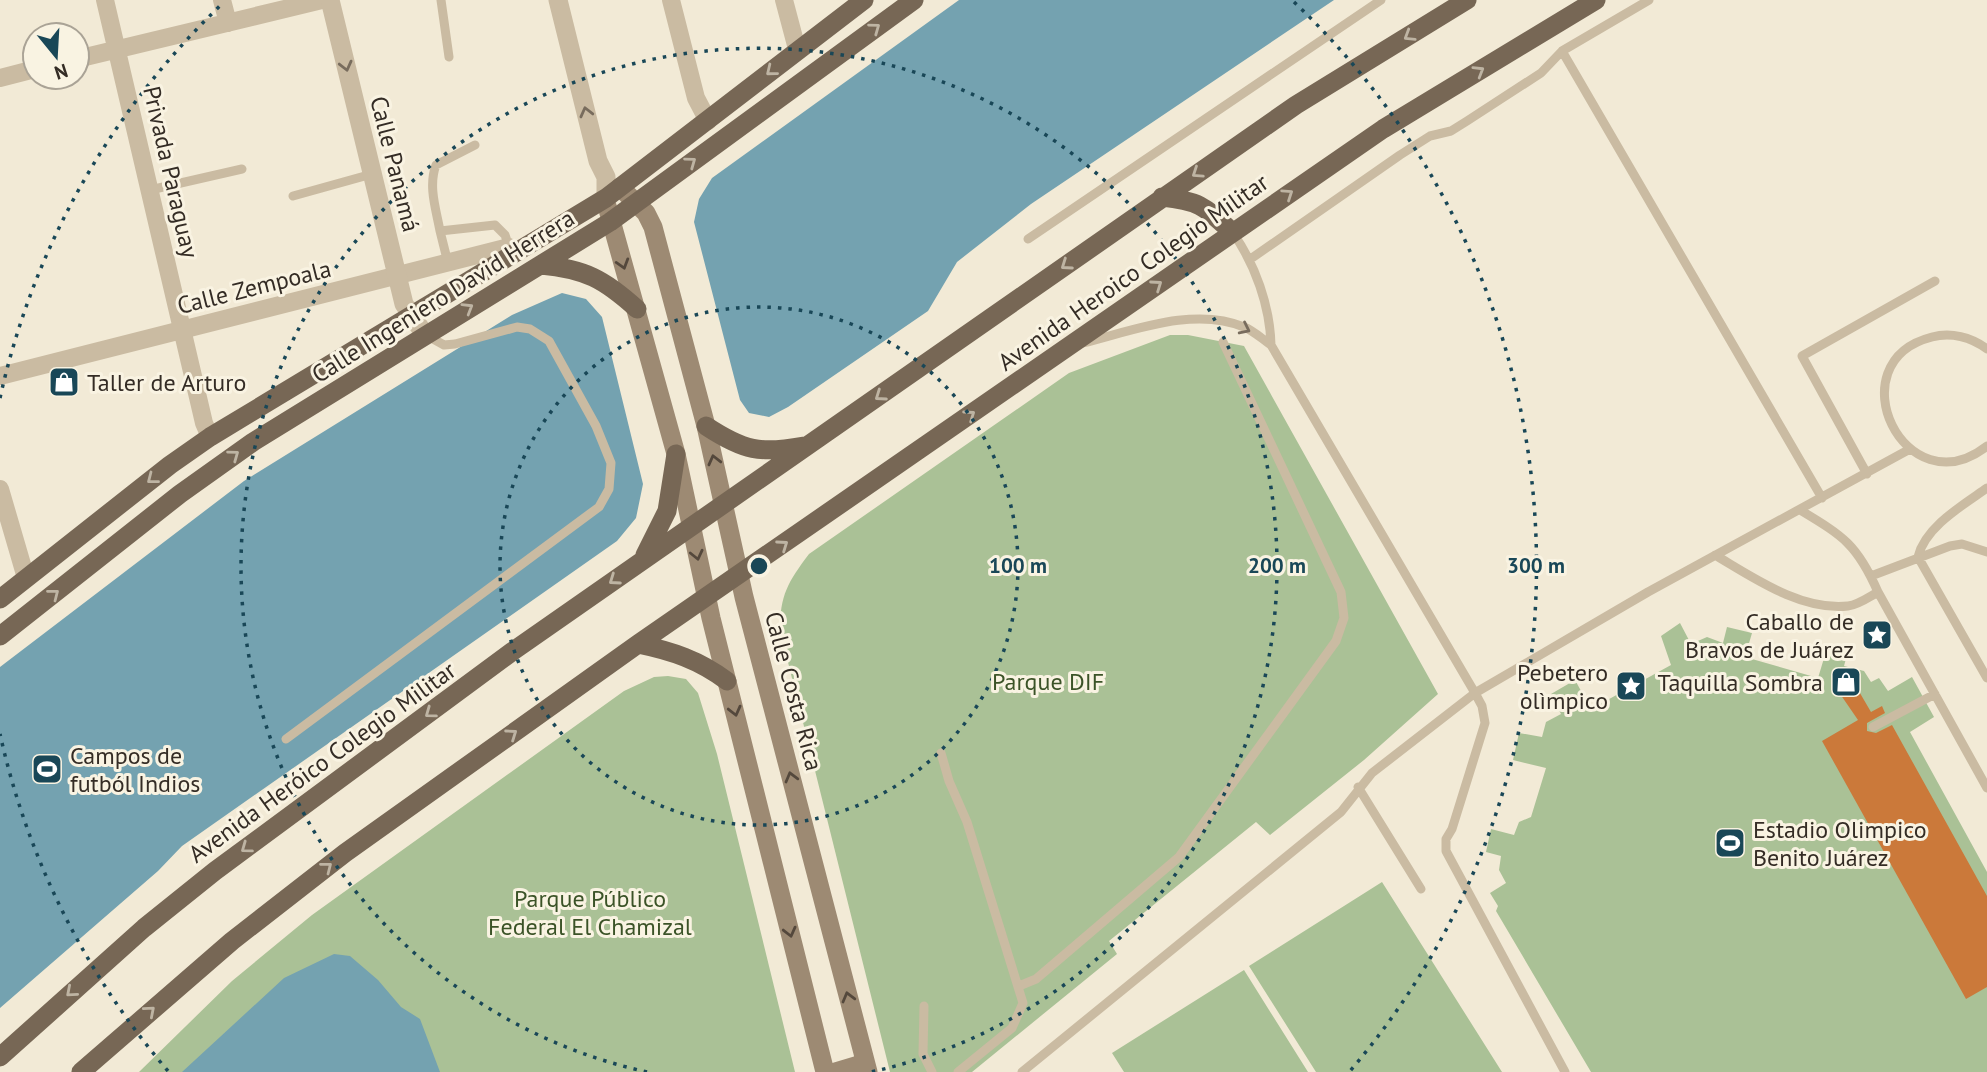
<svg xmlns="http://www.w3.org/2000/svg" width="1987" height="1072" font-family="'PT Sans',sans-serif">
<rect width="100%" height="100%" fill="#f2ead6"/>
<!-- green -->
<path fill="#aac196" d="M 1170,335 L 1188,335 L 1244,346 L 1438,694 L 1364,760 L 1270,835 L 1256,822 L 1109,941 L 1117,954 L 972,1072 L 890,1072 L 780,630 C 780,595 788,582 809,554 L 1069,373 Z
M 1680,623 L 1691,644 L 1707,637 L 1723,643 L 1727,627 L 1752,633 L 1745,657 L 1818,678 L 1828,645 L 1848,651 L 1844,666 L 1864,671 L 1871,682 L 1879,678 L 1888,691 L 1912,677 L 1934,717 L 1910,732 L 1987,872 L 1987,1072 L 1591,1072 L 1496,911 L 1498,906 L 1490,893 L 1506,883 L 1499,870 L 1501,856 L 1486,852 L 1491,829 L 1514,835 L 1519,822 L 1531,817 L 1546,768 L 1513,760 L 1519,733 L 1542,737 L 1546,722 L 1561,714 L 1551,694 L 1575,680 L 1591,709 L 1671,665 L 1661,636 Z
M 668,676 L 686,679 L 698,693 L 717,754 L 795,1072 L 139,1072 L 232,981 L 312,915 L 624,691 L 654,677 Z
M 1382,882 L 1502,1072 L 1316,1072 L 1249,966 Z
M 1244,970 L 1308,1072 L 1124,1072 L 1112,1053 Z"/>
<!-- water -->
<path fill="#74a2b0" d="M 959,0 L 1334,0 L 1031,204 L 957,262 L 928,311 L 788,407 L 769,417 L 749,413 L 740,400 L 694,222 L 699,199 L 712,178 Z
M 562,293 L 586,299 L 602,317 L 643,484 L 636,518 L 617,541 L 182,846 L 158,871 L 0,1008 L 0,667 L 244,481 L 512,315 Z
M 334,954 L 350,956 L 378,980 L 401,1007 L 420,1019 L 440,1072 L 182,1072 L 284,978 Z"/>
<!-- building -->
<path fill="#cb793a" d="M 1840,674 L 1850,676 L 1871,712 L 1882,706 L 1885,713 L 1867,723 L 1867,731 L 1876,733 L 1892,725 L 1987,896 L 1987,987 L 1966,999 L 1822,741 L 1858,720 L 1836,688 Z"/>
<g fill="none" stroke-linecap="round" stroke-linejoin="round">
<!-- service -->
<path stroke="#cabba2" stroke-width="9" d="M 441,0 L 449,57
M 1562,51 L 1822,498
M 150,190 L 242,169
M 293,196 L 372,174
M 440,231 C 436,209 428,186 436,165 L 475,145
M 1233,233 C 1255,264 1270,306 1271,345
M 1028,239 L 1381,0
M 1249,260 L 1400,155 L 1430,136 L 1451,131 L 1467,121 L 1541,73 L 1562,51 L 1649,0
M 448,263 L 440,231 L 495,225 L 505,235 L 509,247
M 1987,349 C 1971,337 1951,332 1932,337 C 1834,362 1905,510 1987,446
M 1867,474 L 1802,356 L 1935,281
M 1987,488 C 1963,505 1925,527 1918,557 L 1987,678
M 1800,510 C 1843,536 1857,544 1878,592
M 1715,555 C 1754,578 1801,611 1848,606 C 1858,605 1869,597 1878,592 L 1987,788
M 1871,576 L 1950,546 L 1962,544 L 1987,552
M 1873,727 L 1935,694
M 286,739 L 599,507 L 609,489 L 611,463 L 596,426 L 549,341 L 530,329 L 517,327 L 455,344 L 444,345 L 426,335
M 941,753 L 949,781 L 967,822 L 1023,1003 L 1012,1028 L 958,1072
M 1358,787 L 1421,889
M 1019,986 L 1036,979 L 1179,857 L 1336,641 L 1344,618 L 1341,592 L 1223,342
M 924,1006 L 923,1054 L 932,1072
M 1022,1072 L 1341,812 L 1372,773 L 1475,693 L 1271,345 C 1262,339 1254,331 1244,327 C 1194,306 1132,331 1083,343
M 1565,1072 L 1446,851 L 1446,839 L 1452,829 L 1485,723 L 1482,706 L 1475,693 L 1648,592 L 1910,449"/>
<!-- minor -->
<path stroke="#cabba2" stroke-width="18" d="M 105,0 L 204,423 L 210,437
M 222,0 L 228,23
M 671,0 L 696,98 L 708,121
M 784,0 L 797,49
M 77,59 L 322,0
M 0,78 L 35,69
M 0,376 L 509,247 L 518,252
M 0,489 L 26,578"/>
<!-- tertiary -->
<path stroke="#cabba2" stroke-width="19" d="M 330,0 L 404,304 L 425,335
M 558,0 L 598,161 L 606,177 L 606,198"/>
<!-- secondary -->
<path stroke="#9d8a73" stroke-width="19" d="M 620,187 L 646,213 L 653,227 L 706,426 L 744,597 L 868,1072
M 607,206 L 676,454 L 711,618 L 825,1072
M 835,1072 L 865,1063"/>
<!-- primary -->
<path stroke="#776755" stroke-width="19" d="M 1162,197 C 1200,201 1204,206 1232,232
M 541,265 C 585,269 604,279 637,309
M 706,426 C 744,451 760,454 804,446
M 645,555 L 667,511 L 676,454
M 0,599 L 170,465 L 210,437 L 606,198 L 864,0
M 0,636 L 180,494 L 253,442 L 610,222 L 914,0
M 638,644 C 672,651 699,660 727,681
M 0,1057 L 144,928 L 215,871 L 513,651 L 1296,105 L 1467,0
M 81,1072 L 232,941 L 345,853 L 638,644 L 1383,129 L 1596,0"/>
</g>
<!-- one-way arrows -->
<defs><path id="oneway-chevron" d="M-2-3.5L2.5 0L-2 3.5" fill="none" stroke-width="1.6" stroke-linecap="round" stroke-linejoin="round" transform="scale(1.75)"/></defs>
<g stroke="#beb4a3">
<use href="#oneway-chevron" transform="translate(875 28) rotate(-36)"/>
<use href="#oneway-chevron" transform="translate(1409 36) rotate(148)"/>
<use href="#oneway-chevron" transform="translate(771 71) rotate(141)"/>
<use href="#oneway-chevron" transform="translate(1479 71) rotate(-31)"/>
<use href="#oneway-chevron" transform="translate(691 162) rotate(-36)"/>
<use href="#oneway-chevron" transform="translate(1197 173) rotate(146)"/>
<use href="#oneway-chevron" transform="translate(1288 194) rotate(-34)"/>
<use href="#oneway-chevron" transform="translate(1066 265) rotate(145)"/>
<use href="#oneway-chevron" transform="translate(1157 285) rotate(-35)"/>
<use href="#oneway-chevron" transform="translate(468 308) rotate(-31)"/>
<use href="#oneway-chevron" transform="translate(880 396) rotate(145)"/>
<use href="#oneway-chevron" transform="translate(970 415) rotate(-35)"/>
<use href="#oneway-chevron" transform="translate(234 455) rotate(-36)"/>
<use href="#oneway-chevron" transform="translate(152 479) rotate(142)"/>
<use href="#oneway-chevron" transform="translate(783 545) rotate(-35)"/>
<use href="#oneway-chevron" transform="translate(614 580) rotate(145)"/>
<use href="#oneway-chevron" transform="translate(54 594) rotate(-38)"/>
<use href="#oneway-chevron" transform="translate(430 713) rotate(144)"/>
<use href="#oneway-chevron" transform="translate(512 734) rotate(-35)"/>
<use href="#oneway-chevron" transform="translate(246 848) rotate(144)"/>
<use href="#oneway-chevron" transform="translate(327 867) rotate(-38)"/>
<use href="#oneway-chevron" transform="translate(71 992) rotate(139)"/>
<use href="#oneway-chevron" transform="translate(150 1011) rotate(-41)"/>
</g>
<g stroke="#786c5d">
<use href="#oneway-chevron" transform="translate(346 66) rotate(76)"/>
<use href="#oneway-chevron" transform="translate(586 112) rotate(-104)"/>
<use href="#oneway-chevron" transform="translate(1245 329) rotate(26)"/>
</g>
<g stroke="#54483c">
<use href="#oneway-chevron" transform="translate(623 264) rotate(73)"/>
<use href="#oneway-chevron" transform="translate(714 460) rotate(-104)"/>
<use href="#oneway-chevron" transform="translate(697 555) rotate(77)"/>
<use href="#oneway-chevron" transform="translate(735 711) rotate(76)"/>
<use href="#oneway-chevron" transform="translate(791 777) rotate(-105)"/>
<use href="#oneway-chevron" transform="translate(790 932) rotate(76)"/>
<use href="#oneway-chevron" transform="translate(848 997) rotate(-105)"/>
</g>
<!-- distance rings -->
<g fill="none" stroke="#194757" stroke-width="3.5" stroke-dasharray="3.5 7">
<circle cx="759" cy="566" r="259"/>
<path d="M647 1072A518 518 0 1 1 871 1072"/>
<path d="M168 1071A777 777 0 0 1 0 734M0 398A777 777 0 0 1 224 2M1294 2A777 777 0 0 1 1350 1071"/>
</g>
<!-- icons -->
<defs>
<g id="shop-square" transform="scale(1.575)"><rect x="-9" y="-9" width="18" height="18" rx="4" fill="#194757" stroke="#f9f3e2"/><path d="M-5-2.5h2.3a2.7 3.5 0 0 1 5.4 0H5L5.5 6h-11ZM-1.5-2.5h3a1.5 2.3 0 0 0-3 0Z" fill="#fff"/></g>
<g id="sight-square" transform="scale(1.575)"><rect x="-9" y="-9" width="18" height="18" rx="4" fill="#194757" stroke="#f9f3e2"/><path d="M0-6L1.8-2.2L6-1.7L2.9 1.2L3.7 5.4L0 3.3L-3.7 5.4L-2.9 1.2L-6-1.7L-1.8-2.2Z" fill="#fff"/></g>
<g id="stadium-square" transform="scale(1.575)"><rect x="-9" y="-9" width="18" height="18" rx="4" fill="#194757" stroke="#f9f3e2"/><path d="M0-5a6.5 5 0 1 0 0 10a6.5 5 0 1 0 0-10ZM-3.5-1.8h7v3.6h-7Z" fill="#fff"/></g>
</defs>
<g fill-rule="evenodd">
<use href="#shop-square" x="64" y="382"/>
<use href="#sight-square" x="1877" y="635"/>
<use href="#shop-square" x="1846" y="682"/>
<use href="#sight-square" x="1631" y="686"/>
<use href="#stadium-square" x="47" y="769"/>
<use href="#stadium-square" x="1730" y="843"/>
</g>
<g text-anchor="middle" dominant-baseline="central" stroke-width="6" stroke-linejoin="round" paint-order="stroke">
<!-- street labels -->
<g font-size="24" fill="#342c25" stroke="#f9f3e2">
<text transform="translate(395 164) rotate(76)">Calle Panamá</text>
<text transform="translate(171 172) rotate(77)">Privada Paraguay</text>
<text transform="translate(1133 272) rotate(-35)">Avenida Heroico Colegio Militar</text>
<text transform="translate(254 287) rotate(-14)">Calle Zempoala</text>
<text transform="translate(443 296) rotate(-32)">Calle Ingeniero David Herrera</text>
<text transform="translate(794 691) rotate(75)">Calle Costa Rica</text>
<text transform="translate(322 762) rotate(-36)">Avenida Heróico Colegio Militar</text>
</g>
<!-- poi labels -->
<g font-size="24" fill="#342c25" stroke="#f9f3e2" text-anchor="start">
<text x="87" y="382">Taller de Arturo</text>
<text x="1854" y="621" text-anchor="end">Caballo de<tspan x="1854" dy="28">Bravos de Juárez</tspan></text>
<text x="1608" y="672" text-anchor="end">Pebetero<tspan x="1608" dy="28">olìmpico</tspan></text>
<text x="1823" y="682" text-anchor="end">Taquilla Sombra</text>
<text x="70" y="755">Campos de<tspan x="70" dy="28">futból Indios</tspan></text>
<text x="1753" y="829">Estadio Olimpico<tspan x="1753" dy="28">Benito Juárez</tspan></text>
</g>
<!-- park labels -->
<g font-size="24" fill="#3b5327" stroke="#f9f3e2">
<text x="1048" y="681">Parque DIF</text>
<text x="590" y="898">Parque Público<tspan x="590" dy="28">Federal El Chamizal</tspan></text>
</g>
</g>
<circle cx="759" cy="566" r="10" fill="#194757" stroke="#f9f3e2" stroke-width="3.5"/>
<g font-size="21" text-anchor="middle" font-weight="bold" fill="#194757" stroke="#f9f3e2" stroke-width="6" stroke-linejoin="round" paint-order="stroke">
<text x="1018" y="573">100 m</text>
<text x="1277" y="573">200 m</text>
<text x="1536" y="573">300 m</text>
</g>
<!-- north arrow -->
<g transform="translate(56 56) rotate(162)"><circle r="33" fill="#f9f3e2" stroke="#aaa396" stroke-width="2"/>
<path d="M0-5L12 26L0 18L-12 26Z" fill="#194757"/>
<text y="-10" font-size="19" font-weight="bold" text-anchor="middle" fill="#342c25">N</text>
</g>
</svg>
